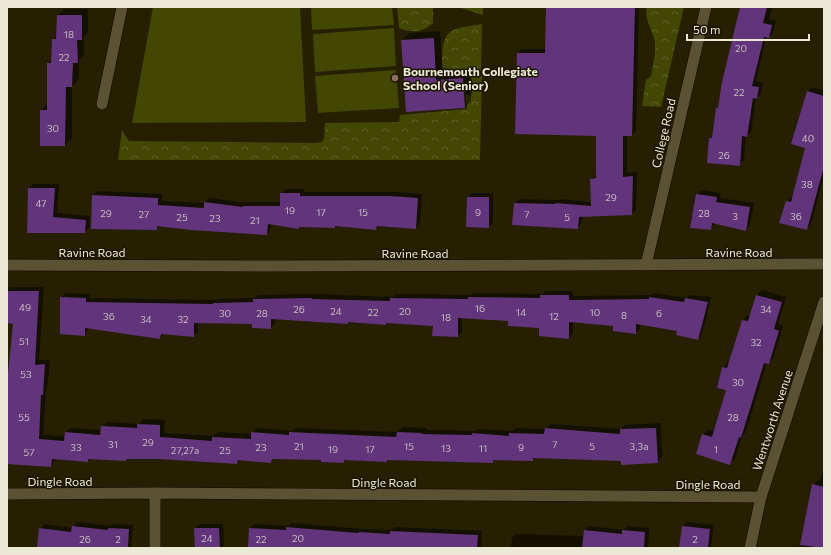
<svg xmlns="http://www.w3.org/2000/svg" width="831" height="555" font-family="Commissioner,sans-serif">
<defs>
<pattern id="forest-crowns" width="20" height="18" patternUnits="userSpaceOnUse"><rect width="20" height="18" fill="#424803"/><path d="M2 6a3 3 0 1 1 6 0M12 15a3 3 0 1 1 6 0" fill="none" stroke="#5d6227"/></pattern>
</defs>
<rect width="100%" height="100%" fill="#261f01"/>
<!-- grass -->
<path fill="#424803" d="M 153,7 L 300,7 L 306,122 L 132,123 Z
M 311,7 L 392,7 L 394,25 L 312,30 Z
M 394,28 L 396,66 L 315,72 L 313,34 Z
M 396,70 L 399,108 L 318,113 L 315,76 Z"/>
<!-- forest -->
<path fill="url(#forest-crowns)" d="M 397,7 L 433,7 L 433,23 C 422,33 413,33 399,28 Z
M 458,7 L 483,7 L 483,15 Z
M 647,7 L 684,7 L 661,107 L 642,106 L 646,80 L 651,76 C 653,64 657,49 654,38 C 651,27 644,18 647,7 Z
M 482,24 L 481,71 L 455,72 L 442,68 C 442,30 446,29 482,24 Z
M 482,76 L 480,160 L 118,160 L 122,130 L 129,141 L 316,143 L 322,142 L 324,138 L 325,123 L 399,122 L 400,115 L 467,109 L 465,94 L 471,96 L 473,87 L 471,77 Z"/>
<!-- shadow -->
<path fill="#0007" d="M 547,7 L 639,7 L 636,131 L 632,135 L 627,135 L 627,173 L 637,172 L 636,210 L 631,214 L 583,215 L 582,223 L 577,228 L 515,203 L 519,199 L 559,200 L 560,199 L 592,202 L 591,179 L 597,175 L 597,135 L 518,53 L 522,49 L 546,49 Z
M 741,7 L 772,7 L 769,19 L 776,21 L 773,33 L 768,37 L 766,37 L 756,81 L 763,83 L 761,94 L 756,98 L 751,132 L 746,136 L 744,160 L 739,165 L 710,139 L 713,136 L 717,109 L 719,107 Z
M 64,9 L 88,9 L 88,32 L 84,37 L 84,55 L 79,60 L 79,79 L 72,86 L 72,138 L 65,145 L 41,110 L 48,103 L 48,63 L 52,58 L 53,40 L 57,35 L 58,15 Z
M 440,31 L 443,74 L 469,72 L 471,101 L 464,108 L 407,111 L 402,40 L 409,33 Z
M 812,87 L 824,91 L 824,176 L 811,224 L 807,229 L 787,201 L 791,197 L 793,198 L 806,148 L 808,92 Z
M 33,184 L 59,184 L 57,213 L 90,216 L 89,228 L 84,232 L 28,232 L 29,188 Z
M 286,189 L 304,189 L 304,192 L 395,192 L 422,194 L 420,223 L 416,228 L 380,225 L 376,229 L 337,225 L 335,227 L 300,226 L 299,228 L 271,224 L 271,229 L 267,234 L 160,225 L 157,229 L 93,195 L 98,191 L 162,194 L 162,201 L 205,203 L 209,198 L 247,203 L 249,202 L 281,202 L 281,194 Z
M 702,190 L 721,193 L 720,198 L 754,203 L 750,225 L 746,229 L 715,223 L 710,229 L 697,195 Z
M 472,193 L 493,193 L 493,223 L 489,227 L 468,197 Z
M 10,287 L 44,287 L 39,360 L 50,360 L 47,389 L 46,391 L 43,435 L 65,436 L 65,432 L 70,428 L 102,430 L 102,427 L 107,422 L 139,424 L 143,419 L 165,420 L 164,433 L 214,436 L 218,432 L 252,434 L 257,428 L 292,431 L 295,428 L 397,432 L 403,427 L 426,428 L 426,430 L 476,431 L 478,429 L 513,431 L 515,428 L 545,429 L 551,424 L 621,429 L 625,425 L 661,423 L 662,457 L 657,462 L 536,457 L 532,460 L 495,459 L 492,462 L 389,459 L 386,461 L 346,459 L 344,462 L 322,459 L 274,458 L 271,461 L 241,459 L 237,463 L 159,458 L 127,458 L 126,460 L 91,458 L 88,461 L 56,458 L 51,466 L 7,463 L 7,398 L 14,323 L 7,322 L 7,290 Z
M 762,290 L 786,297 L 778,324 L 783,326 L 773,358 L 769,363 L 767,362 L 746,432 L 742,436 L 735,459 L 730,463 L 703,434 L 708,430 L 715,432 L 727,389 L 723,367 L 728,362 L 730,363 L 743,320 L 748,315 L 751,316 L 757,295 Z
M 545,291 L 573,291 L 573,296 L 652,295 L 654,293 L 686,298 L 690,295 L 711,297 L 702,334 L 698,339 L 678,330 L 640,324 L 640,329 L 635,333 L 614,325 L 573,322 L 573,333 L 569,338 L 540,327 L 509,320 L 462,317 L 462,332 L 458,336 L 434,325 L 387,322 L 385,324 L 350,321 L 348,323 L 275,319 L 275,323 L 271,328 L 253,323 L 198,322 L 198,332 L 193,336 L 164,333 L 160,338 L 89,328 L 85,335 L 61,298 L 65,293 L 90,294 L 90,298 L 217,300 L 219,299 L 255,298 L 258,295 L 316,294 L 393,297 L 396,294 L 471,295 L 474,293 L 543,294 Z
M 824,466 L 824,547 L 793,548 L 795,546 L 801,547 L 813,485 L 818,480 L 820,481 Z
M 77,522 L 112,526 L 114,524 L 133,525 L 131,548 L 38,548 L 40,529 L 45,524 L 72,528 Z
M 687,522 L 714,525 L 711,548 L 682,548 L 683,527 Z
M 291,523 L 363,529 L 392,530 L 395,527 L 482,531 L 481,548 L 249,548 L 250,529 L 254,524 L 289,526 Z
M 200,524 L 223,524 L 224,545 L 221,548 L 196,548 L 195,528 Z
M 589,526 L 624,530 L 628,526 L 649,528 L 648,548 L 511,548 L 512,538 L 516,534 L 584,536 L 585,530 Z"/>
<!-- building -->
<path fill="#61347b" d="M 546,7 L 635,7 L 632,136 L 623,136 L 623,177 L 633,176 L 632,215 L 579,217 L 578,229 L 512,225 L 514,203 L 555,204 L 555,203 L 591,206 L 590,179 L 596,178 L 596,136 L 515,134 L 517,53 L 545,53 Z
M 740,7 L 767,7 L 763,23 L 772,25 L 769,38 L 764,37 L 752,86 L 759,87 L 757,99 L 753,98 L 747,137 L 742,136 L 740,166 L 707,163 L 709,138 L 712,138 L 716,108 L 718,108 L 722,82 Z
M 57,15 L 82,15 L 82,40 L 77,40 L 78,63 L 73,63 L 72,87 L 66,87 L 65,146 L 40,146 L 40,110 L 47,110 L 47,63 L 51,63 L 52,39 L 56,39 Z
M 434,38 L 436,80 L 463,78 L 465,108 L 406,112 L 401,40 Z
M 807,91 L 824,96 L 824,166 L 807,230 L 779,223 L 786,201 L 791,202 L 805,148 L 791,144 Z
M 28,188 L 55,188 L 53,217 L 86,220 L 85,233 L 27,233 Z
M 280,193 L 300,193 L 300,196 L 390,196 L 418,198 L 416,229 L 377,226 L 376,230 L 335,226 L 335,228 L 299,227 L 299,229 L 268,224 L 267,235 L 191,230 L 157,226 L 157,230 L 91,229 L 92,195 L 158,198 L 158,205 L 204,208 L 204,202 L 243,207 L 243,206 L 280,206 Z
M 696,194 L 717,197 L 716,202 L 750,207 L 746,231 L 712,223 L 711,230 L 690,228 Z
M 467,197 L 489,197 L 489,228 L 466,227 Z
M 7,291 L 39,291 L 35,365 L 45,364 L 43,395 L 41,395 L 39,439 L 64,441 L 65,432 L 100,435 L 101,426 L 137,428 L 137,424 L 160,425 L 160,437 L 212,441 L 212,437 L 251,439 L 251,432 L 289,435 L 289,432 L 396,437 L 397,432 L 422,433 L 422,434 L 472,435 L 472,433 L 509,436 L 509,433 L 544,434 L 545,428 L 620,434 L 620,429 L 656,428 L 658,463 L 621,465 L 621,461 L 533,458 L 533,461 L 493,460 L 493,463 L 387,460 L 387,462 L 344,460 L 344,463 L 321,462 L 321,460 L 272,459 L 271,463 L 238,460 L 237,464 L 159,459 L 126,459 L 126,461 L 88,459 L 88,462 L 52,459 L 51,467 L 7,464 L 7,383 L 13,324 L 7,323 Z
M 540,295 L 569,295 L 569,300 L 649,299 L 649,297 L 684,302 L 685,298 L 708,302 L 698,340 L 676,335 L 677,331 L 636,324 L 636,334 L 613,331 L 613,326 L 569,322 L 569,339 L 539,336 L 539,328 L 508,326 L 508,321 L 458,318 L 458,337 L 432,336 L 433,326 L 386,323 L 386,325 L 348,322 L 348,324 L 271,319 L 271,329 L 252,328 L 252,324 L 194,323 L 194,337 L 161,334 L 160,339 L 85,328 L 85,336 L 60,334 L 60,297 L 86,298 L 86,302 L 213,304 L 213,303 L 253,302 L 253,299 L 312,298 L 312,299 L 390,301 L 390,298 L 468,299 L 468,297 L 540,298 Z
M 756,295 L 782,302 L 774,329 L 779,331 L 769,364 L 764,363 L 741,438 L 739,437 L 730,465 L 696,454 L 702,434 L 712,437 L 726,390 L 717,388 L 722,367 L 727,368 L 742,320 L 748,321 Z
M 812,484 L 824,487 L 824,548 L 800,545 Z
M 72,526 L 108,530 L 108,528 L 129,529 L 128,548 L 37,548 L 39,528 L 71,532 Z
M 682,526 L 710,529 L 708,548 L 679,548 Z
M 286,527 L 358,533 L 359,532 L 390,534 L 390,531 L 478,535 L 477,548 L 248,548 L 249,528 L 286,530 Z
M 194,528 L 219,528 L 220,548 L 195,548 Z
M 584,530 L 622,534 L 622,530 L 645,532 L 644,548 L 582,548 Z"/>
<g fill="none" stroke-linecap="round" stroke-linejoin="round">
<!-- minor casing -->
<g stroke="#0e0800" stroke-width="12">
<path id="minor" d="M 102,104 L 122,7
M 7,265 L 271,266 L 824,264
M 646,265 L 706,7
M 7,494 L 155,493 L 761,497
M 155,548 L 155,493"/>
</g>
<!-- tertiary casing -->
<g stroke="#0e0800" stroke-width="12">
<path id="tertiary" d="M 750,548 L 761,497 L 824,302"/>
</g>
<!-- minor -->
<use href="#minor" stroke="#5a5233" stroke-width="11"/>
<!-- tertiary -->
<use href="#tertiary" stroke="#5a5233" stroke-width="11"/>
</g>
<!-- markers -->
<circle fill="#8d6e63" stroke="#1c1500" stroke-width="1.5" cx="395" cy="78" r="4"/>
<g text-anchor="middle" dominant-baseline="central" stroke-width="3" stroke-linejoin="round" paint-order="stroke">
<!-- number labels -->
<g font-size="10" fill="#c9bbbf">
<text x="69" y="34">18</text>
<text x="741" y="48">20</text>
<text x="64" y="57">22</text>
<text x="739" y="92">22</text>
<text x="53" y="128">30</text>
<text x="808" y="138">40</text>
<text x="724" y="155">26</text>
<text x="807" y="184">38</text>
<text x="611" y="197">29</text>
<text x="41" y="203">47</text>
<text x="290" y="210">19</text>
<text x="321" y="212">17</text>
<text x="363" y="212">15</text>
<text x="478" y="212">9</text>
<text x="106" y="213">29</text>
<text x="704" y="213">28</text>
<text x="144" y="214">27</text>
<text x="527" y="214">7</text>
<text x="735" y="216">3</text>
<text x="796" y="216">36</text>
<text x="182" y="217">25</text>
<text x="567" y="217">5</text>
<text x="215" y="218">23</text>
<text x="255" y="220">21</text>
<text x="25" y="307">49</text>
<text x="480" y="308">16</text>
<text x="299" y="309">26</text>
<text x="766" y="309">34</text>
<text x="336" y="311">24</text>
<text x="405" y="311">20</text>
<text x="373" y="312">22</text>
<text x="521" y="312">14</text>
<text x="595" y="312">10</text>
<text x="225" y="313">30</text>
<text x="262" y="313">28</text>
<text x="659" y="313">6</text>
<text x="624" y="315">8</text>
<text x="109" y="316">36</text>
<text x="554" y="316">12</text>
<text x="446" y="317">18</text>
<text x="146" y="319">34</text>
<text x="183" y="319">32</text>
<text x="24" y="341">51</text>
<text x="756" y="342">32</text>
<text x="26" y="374">53</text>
<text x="738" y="382">30</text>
<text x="24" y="417">55</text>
<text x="733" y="417">28</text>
<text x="148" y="442">29</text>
<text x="113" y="444">31</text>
<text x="555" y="444">7</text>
<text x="299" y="446">21</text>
<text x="409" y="446">15</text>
<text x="592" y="446">5</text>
<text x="639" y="446">3,3a</text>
<text x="76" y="447">33</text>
<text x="261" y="447">23</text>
<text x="521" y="447">9</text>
<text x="446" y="448">13</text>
<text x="483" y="448">11</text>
<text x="333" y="449">19</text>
<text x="370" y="449">17</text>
<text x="716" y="449">1</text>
<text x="185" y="450">27,27a</text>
<text x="225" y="450">25</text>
<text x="29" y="452">57</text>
<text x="207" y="538">24</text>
<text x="298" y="538">20</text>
<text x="85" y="539">26</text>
<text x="118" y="539">2</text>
<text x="261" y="539">22</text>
<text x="695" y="539">2</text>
</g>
<!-- poi labels -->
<g font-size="12" font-weight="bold" fill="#ece8d6" stroke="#1c1500" text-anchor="start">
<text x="403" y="71">Bournemouth Collegiate<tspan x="403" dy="14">School (Senior)</tspan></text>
</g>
<!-- street labels -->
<g font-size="12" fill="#ece8d6" stroke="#1c1500">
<text transform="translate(663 133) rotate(-77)">College Road</text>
<text x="92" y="252">Ravine Road</text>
<text x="739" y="252">Ravine Road</text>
<text x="415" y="253">Ravine Road</text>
<text transform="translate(772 420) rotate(-72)">Wentworth Avenue</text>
<text x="60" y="481">Dingle Road</text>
<text x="384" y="482">Dingle Road</text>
<text x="708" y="484">Dingle Road</text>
</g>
</g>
<!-- border -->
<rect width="831" height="555" fill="none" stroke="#ece8d6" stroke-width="16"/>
<!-- scale -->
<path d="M687 34v6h122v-6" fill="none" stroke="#ece8d6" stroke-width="2"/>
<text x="693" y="34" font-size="12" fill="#ece8d6" stroke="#1c1500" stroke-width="3" paint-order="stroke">50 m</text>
</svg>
